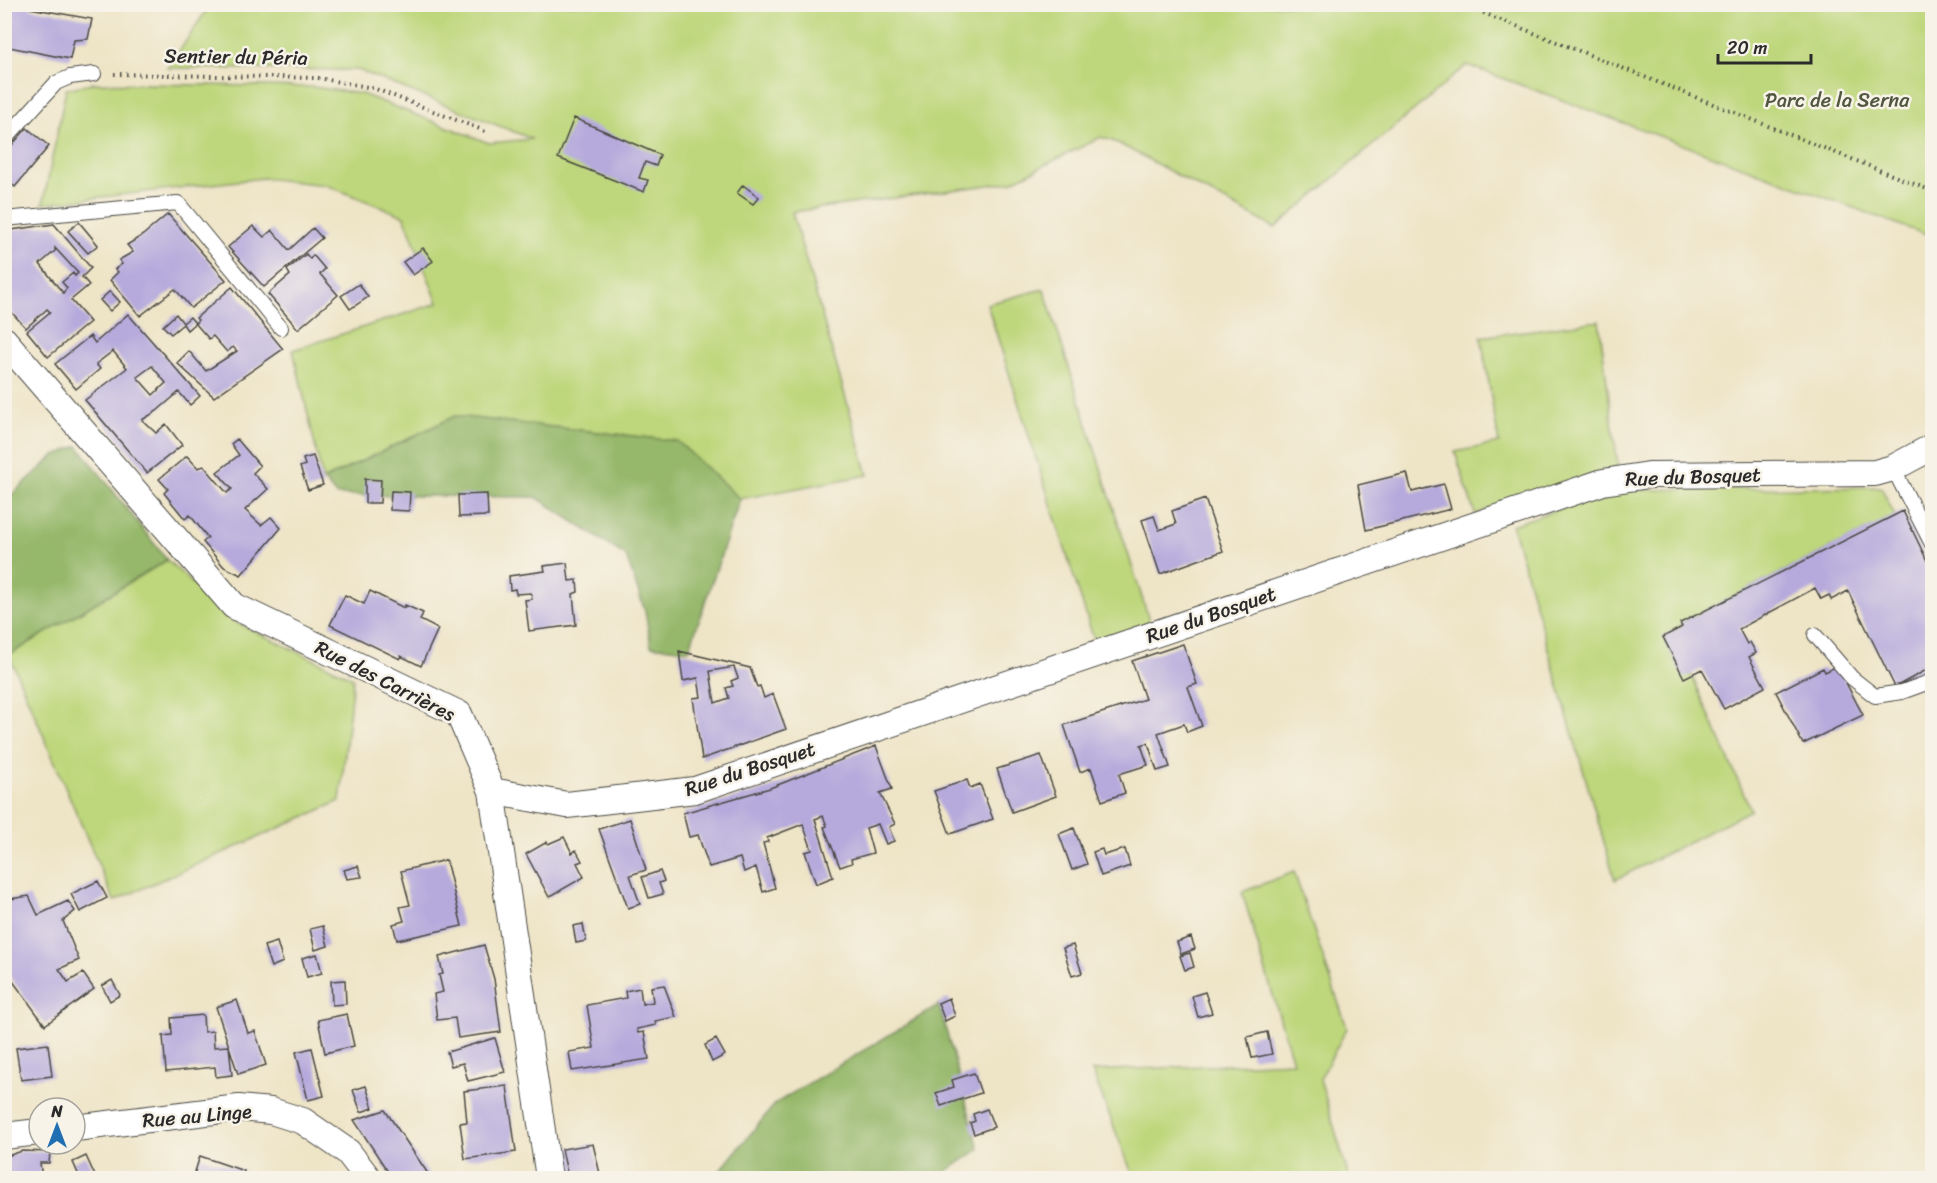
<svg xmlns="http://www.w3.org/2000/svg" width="1937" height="1183" font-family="Sriracha,sans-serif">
<rect width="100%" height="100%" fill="#f7f3e8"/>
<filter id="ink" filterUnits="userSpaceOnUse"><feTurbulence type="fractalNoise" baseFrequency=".0167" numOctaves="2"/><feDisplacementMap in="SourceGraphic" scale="12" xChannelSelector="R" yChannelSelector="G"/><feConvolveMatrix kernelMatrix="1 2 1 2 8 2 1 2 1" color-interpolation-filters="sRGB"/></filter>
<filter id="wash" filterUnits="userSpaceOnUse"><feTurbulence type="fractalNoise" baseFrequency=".008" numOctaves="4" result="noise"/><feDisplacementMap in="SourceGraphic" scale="24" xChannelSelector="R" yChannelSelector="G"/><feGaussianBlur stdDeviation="1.35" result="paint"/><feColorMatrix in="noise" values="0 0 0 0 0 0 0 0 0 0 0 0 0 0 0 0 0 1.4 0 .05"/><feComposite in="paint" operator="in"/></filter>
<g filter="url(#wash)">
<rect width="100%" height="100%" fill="#eee4c6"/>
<!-- green -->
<path fill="#bed77b" stroke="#748153" stroke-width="1.5" d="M 210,5 L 1932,5 L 1932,237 L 1467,65 L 1275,228 L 1118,143 L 1101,137 L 1011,182 L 792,212 L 868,475 L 740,499 L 677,441 L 455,416 L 323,480 L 293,350 L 438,303 L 404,216 L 326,185 L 263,178 L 43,204 L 66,89 L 92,83 L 313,87 L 362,94 L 489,143 L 532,139 L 358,70 L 168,68 Z
M 1044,289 L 1151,626 L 1095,643 L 987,304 Z
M 1599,321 L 1618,467 L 1475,514 L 1455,452 L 1499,443 L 1481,337 Z
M 1881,487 L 1895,516 L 1680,623 L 1681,626 L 1663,637 L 1684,677 L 1691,674 L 1751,810 L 1615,880 L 1512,525 L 1603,494 L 1627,490 Z
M 167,560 L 233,621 L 353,678 L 340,801 L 114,901 L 9,655 Z
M 1294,872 L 1347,1028 L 1320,1079 L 1349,1178 L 1134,1178 L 1092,1071 L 1293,1062 L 1242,892 Z"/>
<!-- forest -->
<path fill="#96b86b" stroke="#60724b" stroke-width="1.5" d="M 455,416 L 677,441 L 740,499 L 689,650 L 651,646 L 645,611 L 626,556 L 536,497 L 336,495 L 323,480 Z
M 78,446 L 167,560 L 9,655 L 4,646 L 5,501 L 54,456 Z
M 939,1005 L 979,1149 L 937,1178 L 714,1178 L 776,1103 Z"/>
<g id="blocks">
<!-- building -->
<path fill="#b6aadc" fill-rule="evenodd" d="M 4,4 L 30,4 L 30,8 L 92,19 L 88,39 L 74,40 L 70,59 L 4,46 Z
M 574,118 L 660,155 L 656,166 L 645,162 L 639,178 L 648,180 L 644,192 L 558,158 Z
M 27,128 L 49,146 L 15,187 L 4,178 L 4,154 Z
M 743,185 L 759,197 L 753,204 L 737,193 Z
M 168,214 L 226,280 L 191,308 L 175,289 L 140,316 L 110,280 L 118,272 L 115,269 L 122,264 L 119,260 L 133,252 L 127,245 L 143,235 Z
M 79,222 L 98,245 L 88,253 L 68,231 Z
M 54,224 L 91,268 L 82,277 L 89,285 L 71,300 L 90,322 L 48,357 L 27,331 L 50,312 L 47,309 L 26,328 L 4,304 L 4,231 ZM 55,248 L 78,273 L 75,276 L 73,273 L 62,282 L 67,288 L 63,293 L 40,264 L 55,251 Z
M 253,226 L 264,237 L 272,230 L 289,250 L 313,228 L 322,238 L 264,287 L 228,247 Z
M 423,248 L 433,261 L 413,275 L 403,262 Z
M 306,254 L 310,259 L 313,255 L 325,269 L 320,274 L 338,295 L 298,329 L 268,294 L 290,275 L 287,270 Z
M 359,284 L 368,297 L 350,309 L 341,296 Z
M 232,287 L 283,349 L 214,397 L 177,363 L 189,351 L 206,371 L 237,351 L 233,347 L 227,352 L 213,336 L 209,339 L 195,323 L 198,320 L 196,318 Z
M 110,291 L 120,302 L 110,311 L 100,300 Z
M 128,314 L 200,396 L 190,405 L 179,392 L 157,411 L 142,420 L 156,433 L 166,424 L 182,445 L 147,473 L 85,400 L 127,368 L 113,351 L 96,364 L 100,369 L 76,389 L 55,364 L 90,336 L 95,343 ZM 152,366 L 166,383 L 153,395 L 137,377 Z
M 176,314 L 183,323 L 190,317 L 195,323 L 187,330 L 183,324 L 171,334 L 163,326 Z
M 237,439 L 260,466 L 253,473 L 268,489 L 245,510 L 261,525 L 271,517 L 281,528 L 241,575 L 224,567 L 203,542 L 208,538 L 190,515 L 185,519 L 164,493 L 168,489 L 159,479 L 187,456 L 198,468 L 204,466 L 227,493 L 232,489 L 217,472 L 239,455 L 231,444 Z
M 313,456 L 323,485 L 308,490 L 300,467 L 305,465 L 303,459 Z
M 1407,473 L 1412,492 L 1444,484 L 1451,509 L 1366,530 L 1358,485 Z
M 365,479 L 381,480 L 380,503 L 365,503 Z
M 391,491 L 410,492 L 409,511 L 390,510 Z
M 487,494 L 488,516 L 459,517 L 458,495 Z
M 1205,499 L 1223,551 L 1160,574 L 1142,520 L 1154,516 L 1159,530 L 1176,524 L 1172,511 Z
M 1903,511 L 1932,571 L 1932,667 L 1895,687 L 1848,591 L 1831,600 L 1829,595 L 1821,599 L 1815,588 L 1739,629 L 1747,644 L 1750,642 L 1756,653 L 1749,657 L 1765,687 L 1724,709 L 1702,669 L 1684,678 L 1663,637 L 1682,627 L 1680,623 Z
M 567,563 L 569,581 L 577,580 L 578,592 L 573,594 L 576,625 L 529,631 L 525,600 L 532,599 L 531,593 L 516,594 L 515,589 L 510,590 L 509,576 L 545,571 L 544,566 Z
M 370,591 L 404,608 L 405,605 L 423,613 L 420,620 L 438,629 L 421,666 L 401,656 L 400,659 L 330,625 L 345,595 L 364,604 Z
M 1183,644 L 1197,684 L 1188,687 L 1202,726 L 1187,732 L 1184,724 L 1158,733 L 1170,767 L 1157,771 L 1148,743 L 1141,745 L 1148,765 L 1119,774 L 1125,793 L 1102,801 L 1091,768 L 1080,772 L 1064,725 L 1145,699 L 1132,661 Z
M 679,651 L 750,668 L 757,687 L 760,686 L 764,698 L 773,694 L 786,729 L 702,759 L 693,698 L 701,697 L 698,678 L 683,681 ZM 734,667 L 738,678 L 731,681 L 733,686 L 726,688 L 729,698 L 715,703 L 710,671 Z
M 1837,666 L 1863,715 L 1803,744 L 1776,692 L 1823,668 L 1825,672 Z
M 876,746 L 892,789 L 880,793 L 895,824 L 889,827 L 894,841 L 886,844 L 878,824 L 866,828 L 873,853 L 851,859 L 852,863 L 840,867 L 824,827 L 827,826 L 823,816 L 815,819 L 833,877 L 816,884 L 805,852 L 812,850 L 803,824 L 767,838 L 768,842 L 763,843 L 775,888 L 763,892 L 756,867 L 744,872 L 740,858 L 709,867 L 698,835 L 689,837 L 683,813 L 770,788 Z
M 1041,755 L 1056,796 L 1012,812 L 997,769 Z
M 967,780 L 970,788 L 980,784 L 993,819 L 950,834 L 934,791 Z
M 630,819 L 646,870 L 630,875 L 640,904 L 628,908 L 599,829 Z
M 1074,828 L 1087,864 L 1072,870 L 1059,834 Z
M 564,837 L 572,853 L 576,850 L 582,861 L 577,863 L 584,877 L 549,897 L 526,854 L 547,842 L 548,844 Z
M 1102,849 L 1104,855 L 1125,849 L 1130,866 L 1101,876 L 1093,852 Z
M 446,860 L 462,926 L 397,940 L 393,924 L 404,921 L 400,907 L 410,905 L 401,871 Z
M 358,866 L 362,877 L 347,879 L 344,870 Z
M 660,871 L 664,881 L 659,883 L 663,894 L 649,898 L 642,877 Z
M 98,881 L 107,898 L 80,912 L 71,894 Z
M 29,896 L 38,915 L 68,901 L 75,911 L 63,921 L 79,960 L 59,969 L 68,982 L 83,973 L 94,989 L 45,1025 L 4,969 L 4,900 Z
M 583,924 L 586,941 L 576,943 L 573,926 Z
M 323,926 L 328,946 L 315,950 L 310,929 Z
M 1191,937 L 1195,949 L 1181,954 L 1177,942 Z
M 277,942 L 283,962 L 271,967 L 264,946 Z
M 484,945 L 494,979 L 501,1032 L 458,1038 L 455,1018 L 437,1020 L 434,994 L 443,992 L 439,975 L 443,974 L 439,957 Z
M 1073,945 L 1082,973 L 1072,976 L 1063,948 Z
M 1190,953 L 1194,967 L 1185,970 L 1180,956 Z
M 317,954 L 322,973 L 307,977 L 302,958 Z
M 112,980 L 120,995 L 110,1001 L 102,986 Z
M 345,980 L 346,1004 L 332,1005 L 331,981 Z
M 664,985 L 676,1017 L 655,1021 L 656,1025 L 637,1029 L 638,1033 L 644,1032 L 649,1059 L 572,1071 L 569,1052 L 594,1048 L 587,1005 L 626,998 L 625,991 L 640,988 L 642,1004 L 653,1002 L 651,987 Z
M 1205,992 L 1212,1013 L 1198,1017 L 1192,996 Z
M 949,998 L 955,1016 L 945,1021 L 938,1003 Z
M 237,1000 L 248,1033 L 255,1031 L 266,1065 L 238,1074 L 216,1007 Z
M 347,1014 L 354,1046 L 325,1053 L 318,1020 Z
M 203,1015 L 204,1032 L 213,1031 L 214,1047 L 229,1046 L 232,1075 L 216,1077 L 215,1067 L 166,1072 L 163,1036 L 172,1035 L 171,1018 Z
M 1267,1032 L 1272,1054 L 1252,1058 L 1247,1037 Z
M 495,1038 L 505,1072 L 468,1081 L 463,1063 L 451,1066 L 447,1052 Z
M 716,1039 L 725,1055 L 712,1062 L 705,1045 Z
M 48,1044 L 52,1076 L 21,1080 L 16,1048 Z
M 312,1048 L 324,1096 L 308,1100 L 296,1052 Z
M 974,1073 L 981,1093 L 941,1106 L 936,1093 L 954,1087 L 952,1080 Z
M 366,1086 L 373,1108 L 361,1112 L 353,1090 Z
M 507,1086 L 516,1152 L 465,1159 L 460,1123 L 467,1122 L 464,1091 Z
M 987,1109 L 994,1127 L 974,1134 L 970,1123 L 975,1121 L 973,1114 Z
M 385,1110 L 416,1156 L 431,1178 L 392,1178 L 354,1120 Z
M 593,1144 L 601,1178 L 568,1178 L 562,1149 Z
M 22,1151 L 50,1152 L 49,1163 L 40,1163 L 42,1178 L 4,1178 L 4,1157 Z
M 86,1156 L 96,1178 L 80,1178 L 73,1162 Z
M 200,1156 L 244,1171 L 242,1178 L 193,1178 Z"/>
</g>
</g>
<g filter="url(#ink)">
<use href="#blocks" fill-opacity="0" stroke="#484742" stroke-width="1.5"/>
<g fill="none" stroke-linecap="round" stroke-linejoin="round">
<!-- lane casing -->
<g stroke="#484742" stroke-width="16">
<path id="lane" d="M 4,140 L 56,83 L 70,77 L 94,74
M 4,219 L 178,203 L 281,328
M 1893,468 L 1932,544
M 1815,635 L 1852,678 L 1875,696 L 1902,692 L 1932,681"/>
</g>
<!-- street casing -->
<g stroke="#484742" stroke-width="28">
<path id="street" d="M 4,340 L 234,606 L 459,714 L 492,791 L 549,1178
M 492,791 L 567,805 L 695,790 L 1603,482 L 1649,475 L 1875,473 L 1893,468 L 1932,447
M 75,1128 L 239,1108 L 271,1111 L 303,1121 L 348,1152 L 368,1178
M 4,1136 L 39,1132"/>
</g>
<!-- path -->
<path stroke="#484742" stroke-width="4" stroke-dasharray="1.5 4.5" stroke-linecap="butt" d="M 1461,4 L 1932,191
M 114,74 L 318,78 L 373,88 L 485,131"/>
<!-- lane -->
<use href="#lane" stroke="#fff" stroke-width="14"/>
<!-- street -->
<use href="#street" stroke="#fff" stroke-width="26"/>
</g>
</g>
<g text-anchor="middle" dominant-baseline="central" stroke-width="5" stroke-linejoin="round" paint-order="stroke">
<!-- street labels -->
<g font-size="20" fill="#2b2b2b" stroke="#f7f3e8">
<text transform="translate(236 57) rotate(1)">Sentier du Péria</text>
<text transform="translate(1693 477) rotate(-2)">Rue du Bosquet</text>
<text transform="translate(1211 615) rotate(-19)">Rue du Bosquet</text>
<text transform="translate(385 681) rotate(27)">Rue des Carrières</text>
<text transform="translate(750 769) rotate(-18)">Rue du Bosquet</text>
<text transform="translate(197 1116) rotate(-5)">Rue au Linge</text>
</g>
<!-- park labels -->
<g font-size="20" fill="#50563f" stroke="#f7f3e8">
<text x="1837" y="100">Parc de la Serna</text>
</g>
</g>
<!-- margin -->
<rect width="1937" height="1183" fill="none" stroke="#f7f3e8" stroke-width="24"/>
<!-- north arrow -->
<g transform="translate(57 1126)"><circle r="28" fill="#f7f3e8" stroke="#a5a39c" stroke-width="1.5"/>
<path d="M0-4.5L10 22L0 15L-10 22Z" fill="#1f6fb2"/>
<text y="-9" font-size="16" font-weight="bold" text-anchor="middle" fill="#2b2b2b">N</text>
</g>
<!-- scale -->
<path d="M1718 54v9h93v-9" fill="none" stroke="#2b2b2b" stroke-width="3"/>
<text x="1727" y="54" font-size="18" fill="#2b2b2b" stroke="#f7f3e8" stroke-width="4.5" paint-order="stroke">20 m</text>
</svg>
